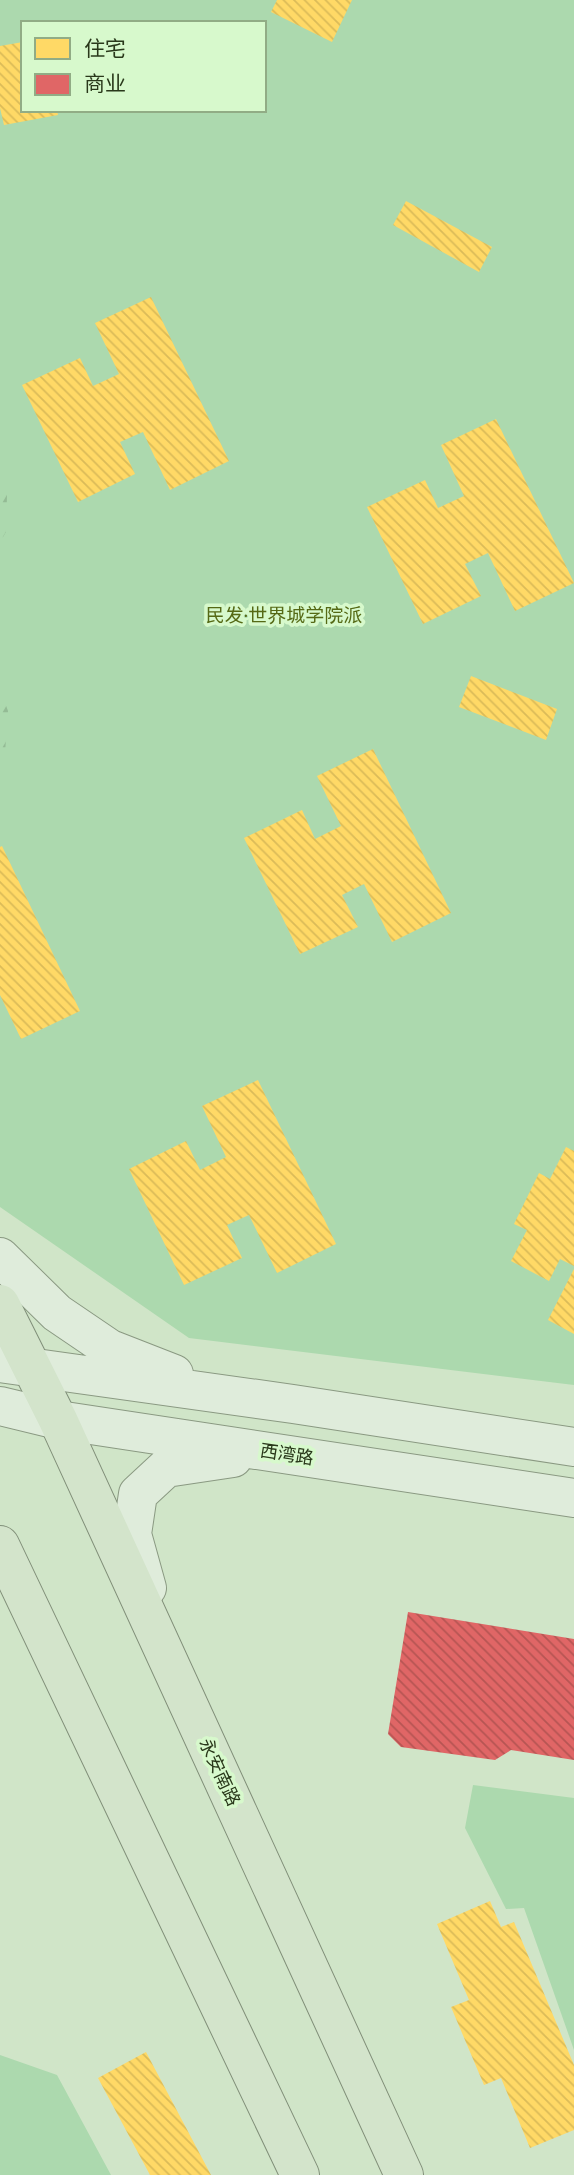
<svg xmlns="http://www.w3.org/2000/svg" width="574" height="2175" font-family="Lora,'Noto Sans SC',serif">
<defs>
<pattern id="forest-firs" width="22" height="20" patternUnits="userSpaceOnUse" patternTransform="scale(1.75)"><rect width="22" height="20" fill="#acd9ae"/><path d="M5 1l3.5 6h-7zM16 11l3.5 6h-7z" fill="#94bb95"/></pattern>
<pattern id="homes-back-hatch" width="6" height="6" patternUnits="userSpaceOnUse" patternTransform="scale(1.75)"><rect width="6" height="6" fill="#ffd966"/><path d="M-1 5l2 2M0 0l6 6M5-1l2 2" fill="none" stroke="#dbbb58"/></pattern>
<pattern id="shops-back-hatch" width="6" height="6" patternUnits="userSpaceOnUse" patternTransform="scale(1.75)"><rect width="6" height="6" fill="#e06666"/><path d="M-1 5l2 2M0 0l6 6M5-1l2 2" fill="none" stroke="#b65553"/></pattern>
</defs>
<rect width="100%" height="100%" fill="#d0e5c8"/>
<!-- green -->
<path fill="#acd9ae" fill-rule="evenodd" d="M 0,0 L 574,0 L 574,1385 L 189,1338 L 0,1207 ZM 23,23 L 264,23 L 264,110 L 23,110 Z
M 473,1785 L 574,1798 L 574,2050 L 524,1908 L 506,1909 L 465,1828 Z
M 0,2055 L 57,2075 L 111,2175 L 0,2175 Z"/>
<!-- forest -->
<path fill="url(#forest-firs)" d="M 0,484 L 7,495 L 6,532 L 0,542 Z
M 0,689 L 8,711 L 5,753 L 0,755 Z"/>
<!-- homes -->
<path fill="url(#homes-back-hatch)" d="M 277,0 L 352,0 L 332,42 L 271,12 Z
M 23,42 L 23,110 L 57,110 L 58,115 L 4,125 L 0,108 L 0,46 Z
M 406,201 L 492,247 L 479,272 L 393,225 Z
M 151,297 L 229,461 L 170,490 L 143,432 L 120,442 L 135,474 L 78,502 L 22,385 L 80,358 L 93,386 L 119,374 L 95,323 Z
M 496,419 L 574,583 L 515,611 L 488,553 L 465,564 L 481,596 L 423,624 L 367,507 L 425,480 L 438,508 L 464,496 L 441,445 Z
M 471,676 L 557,709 L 546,740 L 459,707 Z
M 373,749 L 451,913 L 392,942 L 364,884 L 342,895 L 358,927 L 300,954 L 244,838 L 302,810 L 315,839 L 341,826 L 317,776 Z
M 2,846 L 80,1011 L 21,1039 L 0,995 L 0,847 Z
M 258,1080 L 336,1244 L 277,1273 L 249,1215 L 227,1225 L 242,1258 L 184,1285 L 129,1169 L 186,1141 L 200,1170 L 226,1157 L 202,1106 Z
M 566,1147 L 574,1151 L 574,1266 L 560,1259 L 549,1281 L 511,1261 L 527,1230 L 514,1224 L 539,1173 L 550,1179 Z
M 574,1269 L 574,1334 L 548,1320 Z
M 490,1901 L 501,1927 L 514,1922 L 574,2065 L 574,2130 L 530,2148 L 501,2078 L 484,2085 L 451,2007 L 469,2000 L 437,1924 Z
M 146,2052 L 211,2175 L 150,2175 L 98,2078 Z"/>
<!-- shops -->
<path fill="url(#shops-back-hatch)" d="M 408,1612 L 574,1639 L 574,1760 L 511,1750 L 495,1760 L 401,1747 L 388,1734 Z"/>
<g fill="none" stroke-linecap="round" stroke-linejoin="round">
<!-- secondary casing -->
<g stroke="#8a9982" stroke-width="40">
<path id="secondary" d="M 0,1257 L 57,1313 L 110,1349 L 174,1374
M 0,1363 L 293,1404 L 574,1447
M 0,1406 L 58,1420 L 574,1498
M 147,1588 L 132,1534 L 138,1494 L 166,1468 L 233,1458"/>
</g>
<!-- primary casing -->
<g stroke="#818f79" stroke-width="40">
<path id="primary" d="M 0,1304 L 58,1420 L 404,2175
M 0,1545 L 300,2175"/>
</g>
<!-- secondary -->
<use href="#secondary" stroke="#dfecdb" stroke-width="38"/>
<!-- primary -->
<use href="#primary" stroke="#d3e4cb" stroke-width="38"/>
</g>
<g text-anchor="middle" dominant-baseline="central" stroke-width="7" stroke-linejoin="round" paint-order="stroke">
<!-- street labels -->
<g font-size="18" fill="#29381a" stroke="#d7f9cc">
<text transform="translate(287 1454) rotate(9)">西湾路</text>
<text transform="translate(220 1772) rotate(65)">永安南路</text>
</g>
<!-- neighbourhood labels -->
<g font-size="19" fill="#556915" stroke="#d7f9cc">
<text x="284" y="615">民发·世界城学院派</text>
</g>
</g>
<!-- legend -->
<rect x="21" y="21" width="245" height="91" fill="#d7f9cc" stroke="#91ac85" stroke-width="2"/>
<rect x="35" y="38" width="35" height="21" fill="#ffd966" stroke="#91ac85" stroke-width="2"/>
<text x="84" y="56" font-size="21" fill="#29381a">住宅</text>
<rect x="35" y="74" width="35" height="21" fill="#e06666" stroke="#91ac85" stroke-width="2"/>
<text x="84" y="91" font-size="21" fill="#29381a">商业</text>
</svg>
